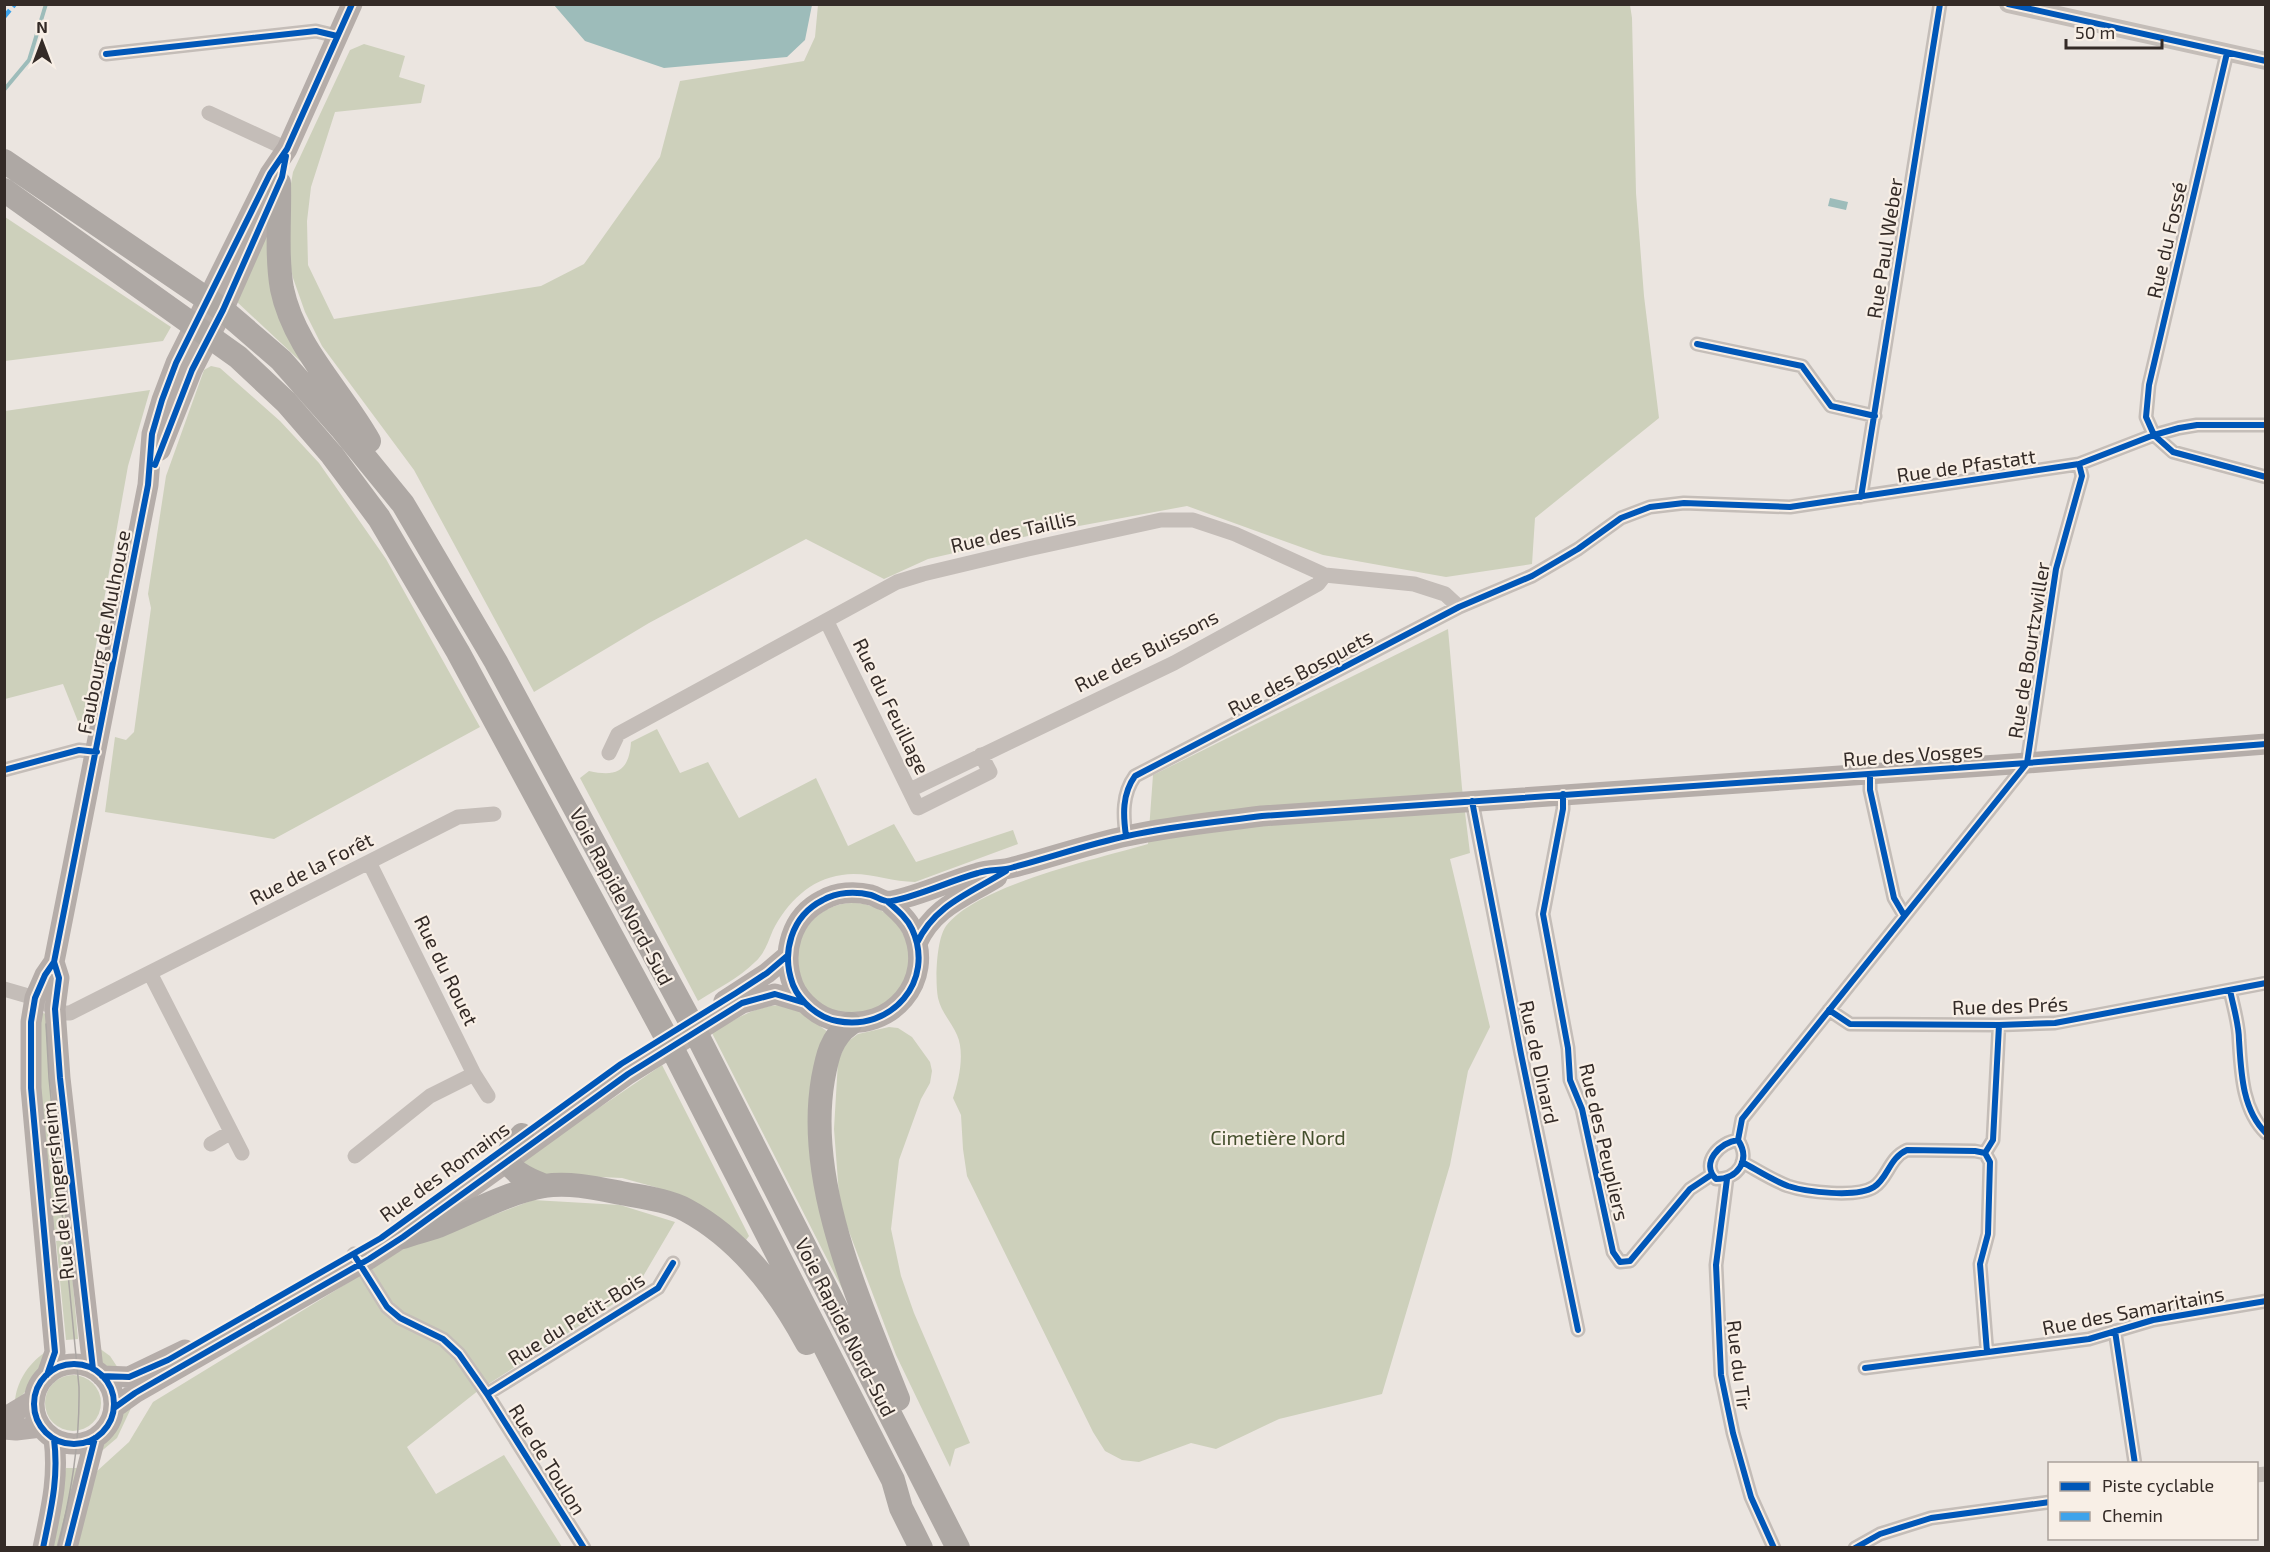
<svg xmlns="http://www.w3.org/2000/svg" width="2270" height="1552" font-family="'Exo 2',sans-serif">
<rect width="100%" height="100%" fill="#ebe5e0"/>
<!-- green -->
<path fill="#cdd0bb" d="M 818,5 L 1630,5 L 1632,18 L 1636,193 L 1644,296 L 1659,418 L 1535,518 L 1532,564 L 1446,577 L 1323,555 L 1187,506 L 1041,533 L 928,559 L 884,579 L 806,539 L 649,623 L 534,692 L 414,470 L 322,346 L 305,312 L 293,278 L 289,261 L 289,195 L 293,172 L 350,50 L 364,44 L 405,56 L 399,77 L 425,85 L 421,103 L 335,112 L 311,187 L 307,221 L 308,265 L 334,319 L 541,286 L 584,264 L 660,157 L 680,81 L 804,61 L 815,37 Z
M 5,217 L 171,327 L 163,341 L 5,361 Z
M 269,229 L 312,372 L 236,301 Z
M 211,366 L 220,368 L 280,421 L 319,463 L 386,559 L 480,727 L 274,839 L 105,812 L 115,737 L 126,740 L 134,732 L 151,608 L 148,594 L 166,476 L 204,370 Z
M 150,390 L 128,466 L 81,729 L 63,684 L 5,699 L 5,411 Z
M 1448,629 L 1462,788 L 1470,853 L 1450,859 L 1490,1027 L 1468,1071 L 1450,1165 L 1382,1394 L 1279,1419 L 1216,1449 L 1191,1443 L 1139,1462 L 1122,1460 L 1105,1451 L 1093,1432 L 967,1176 L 963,1149 L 961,1115 L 953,1098 C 959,1080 965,1053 957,1035 C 952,1023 941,1012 938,998 C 935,982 936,940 946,926 C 977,885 1097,859 1148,844 L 1153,775 Z
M 657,729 L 680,773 L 708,762 L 739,818 L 816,778 L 848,846 L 894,824 L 916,862 L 1013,830 L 1018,844 L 915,882 C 890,882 867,871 842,875 C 810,879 787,903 773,930 C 768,942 765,953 755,962 C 739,978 717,989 698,1001 L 580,778 L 589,771 C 616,777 629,772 631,742 Z
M797 959a56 56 0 1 1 112 0a56 56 0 1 1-112 0Z
M 779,1005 L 798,1010 L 828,1032 L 816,1059 L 852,1308 L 712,1033 C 734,1020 752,1007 779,1005 Z
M 40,1012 L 49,1015 L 68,1231 L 50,1233 L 37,1089 Z
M 889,1027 L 898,1028 L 912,1037 L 930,1062 L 932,1071 L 930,1083 L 921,1099 L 899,1160 L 891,1229 L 901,1276 L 914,1313 L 970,1443 L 955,1449 L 950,1467 L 896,1355 L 840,1208 L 834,1129 L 838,1061 L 846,1043 L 858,1034 Z
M 662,1065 L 749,1236 L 746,1240 L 676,1195 L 655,1187 L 622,1178 L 538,1174 L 524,1165 L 524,1159 Z
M 533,1200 L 620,1205 L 675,1222 L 635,1290 L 479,1390 L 407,1447 L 436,1494 L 504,1455 L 562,1547 L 76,1548 L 96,1472 L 129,1442 L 153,1402 L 403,1249 Z
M 69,1240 L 78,1339 L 66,1340 L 56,1241 Z
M 99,1348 L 110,1356 L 120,1371 L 100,1365 Z
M 44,1353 C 43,1358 44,1364 42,1368 C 38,1375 21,1399 15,1402 C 16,1383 28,1364 44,1353 Z
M45 1403a28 28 0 1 1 56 0a28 28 0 1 1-56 0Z
M 133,1404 L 117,1438 L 97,1455 L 96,1445 C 111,1432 119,1417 133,1404 Z
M 66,1468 L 81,1468 L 61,1547 L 47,1548 Z"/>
<!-- water -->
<path fill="#9dbcba" d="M 554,5 L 812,5 L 805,40 L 787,57 L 664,68 L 585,41 Z
M 1830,198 L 1848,202 L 1846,210 L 1828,206 Z"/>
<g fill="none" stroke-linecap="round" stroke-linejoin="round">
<!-- stream -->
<path stroke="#9dbcba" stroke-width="4" d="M 4,90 L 29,60 L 46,4"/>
<!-- minor -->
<path stroke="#c4bdb8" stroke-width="15" d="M 2227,53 L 2149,385 L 2146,417 L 2154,435 L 2173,452 L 2266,477
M 106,54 L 316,31 L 337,36
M 209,113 L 287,149
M 1697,344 L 1802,366 L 1831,406 L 1875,416
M 1861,497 L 1940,4
M 827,622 L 918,808 L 990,772 L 981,755
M 609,753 L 618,734 L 897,582 L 923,574 L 1028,549 L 1161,520 L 1193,520 L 1235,534 L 1325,575 L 1414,584 L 1445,594 L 1459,607
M 4,770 L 79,750 L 97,752
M 1870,774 L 1870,790 L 1894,898 L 1904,915
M 910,790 L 1174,663 L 1318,584 L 1325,575
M 1563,794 L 1563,809 L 1543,914 L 1568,1048 L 1570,1080 L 1582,1109 L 1613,1252 L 1620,1262 L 1630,1261 L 1690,1189 L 1711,1175
M 1472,801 L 1521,1054 L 1578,1330
M 1126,836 C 1123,815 1122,794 1135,776 L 1459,607 L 1532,576 L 1578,549 L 1621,518 L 1650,507 L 1684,503 L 1790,507 L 2079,464 L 2154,435 L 2179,428 L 2197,425 L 2266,425
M 369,862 L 474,1074 L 488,1096
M 150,973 L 242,1153
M 4,989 L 35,998 L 63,1013 L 70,1013 L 458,817 L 494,814
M 2230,990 C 2233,1006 2239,1024 2239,1040 C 2241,1071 2242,1110 2266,1133
M 1829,1010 L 1850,1024 L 1999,1025 L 2055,1023 L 2266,983
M 1738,1140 L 1742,1119 L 2027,763 L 2056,569 L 2082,476 L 2079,464
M 1738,1140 C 1751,1160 1738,1179 1716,1179 C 1700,1163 1720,1142 1738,1140 Z
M 211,1144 L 231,1132
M 1985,1153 L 1990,1162 L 1988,1234 L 1980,1264 L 1987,1352
M 1985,1153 L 1993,1140 L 1999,1025
M 355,1156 L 430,1096 L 474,1074
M 1742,1162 C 1757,1170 1772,1180 1788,1186 C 1806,1192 1857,1198 1874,1187 C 1888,1178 1889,1158 1907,1150 L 1975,1151 L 1985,1153
M 1727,1179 L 1716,1265 L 1721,1375 L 1733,1433 L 1751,1497 L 1774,1548
M 354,1254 L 387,1307 L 400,1318 L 443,1339 L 459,1354 L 487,1394 L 584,1548
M 2115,1331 L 2135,1464
M 1865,1368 L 2089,1339 L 2153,1320 L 2266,1301
M 487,1394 L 658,1288 L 673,1263
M 2256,1475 L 2266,1474
M 1855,1548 L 1880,1534 L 1931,1518 L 2050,1502"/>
<!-- tertiary -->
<path stroke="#c4bdb8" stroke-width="18" d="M 2008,4 L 2266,61"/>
<!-- secondary -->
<path stroke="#b5ada9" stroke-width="21" d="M 160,450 L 192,370 L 223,310 L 266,213
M 888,902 C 897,910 907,918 912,929 C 936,981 891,1032 837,1021 C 819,1018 800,1002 793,985 C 781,953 791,916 823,900 C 837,892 855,891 871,895 C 878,897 884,903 892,901 C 922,895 949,881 978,873 C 990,869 1002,871 1014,867 C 1052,857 1089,844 1127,836 C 1172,826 1217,822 1262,816 L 2027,763 L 2266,744
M 917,943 C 934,906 965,897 997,877
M 54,962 L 59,978 L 55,1009 L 60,1078 L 93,1369
M 724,1001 L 767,973 L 787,956
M34 1404a40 40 0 1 1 80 0a40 40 0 1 1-80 0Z
M 47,1375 L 55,1352 L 31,1088 L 31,1022 L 35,998 L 45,975 L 54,962 L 148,485 L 152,434 L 162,400 L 176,363 L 270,174 L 287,149 L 352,4
M 102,1376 L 129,1377 L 185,1350
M 114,1408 L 135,1393 L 369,1259 L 403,1237 L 628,1074 L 742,1003 L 775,994 L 805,1003
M 4,1418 L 34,1400
M 4,1429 L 16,1430 L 41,1427
M 43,1548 C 51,1509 59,1478 54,1439
M 67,1548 L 95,1438"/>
<!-- trunk -->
<path stroke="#aea8a4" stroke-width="24" d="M 4,161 L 223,310 L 281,360 L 341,428 L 403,504 L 496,662 L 691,1023 L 958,1548
M 279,183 C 280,217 276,255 282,289 C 294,347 341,391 369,441
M 4,190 L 238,357 L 286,402 L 332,455 L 379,518 L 458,652 L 671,1046 L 893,1480 L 901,1508 L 921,1548
M 850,1024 C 831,1037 827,1057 823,1079 C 805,1184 860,1302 898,1399
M 522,1135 C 518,1140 510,1147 509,1154 C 505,1172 533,1181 545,1186
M 403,1237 C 414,1233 427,1230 438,1226 C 473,1212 506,1193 544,1186 C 569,1182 596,1188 621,1193 C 641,1197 668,1200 686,1210 C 740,1239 779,1291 807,1343"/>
<!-- tram -->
<path stroke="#aba6a3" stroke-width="1.5" d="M 46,1024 L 49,1078 L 79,1387 C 80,1443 71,1493 58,1548"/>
<!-- quiet -->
<path stroke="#3ea3eb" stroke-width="4.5" stroke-dasharray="9 4.5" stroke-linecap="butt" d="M 4,17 L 15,4"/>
<!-- cycleway casing -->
<g stroke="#f8efe6" stroke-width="10">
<path id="cycleway" d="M 2008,4 L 2266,61
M 2227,53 L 2149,385 L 2146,417 L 2154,435 L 2173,452 L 2266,477
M 106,54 L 316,31 L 337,36
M 1697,344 L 1802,366 L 1831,406 L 1875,416
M 155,465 L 192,370 L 223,310 L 282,177 L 286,156
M 1861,497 L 1940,4
M 4,770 L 79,750 L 97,752
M 1870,774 L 1870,790 L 1894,898 L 1904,915
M 1563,794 L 1563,809 L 1543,914 L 1568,1048 L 1570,1080 L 1582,1109 L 1613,1252 L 1620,1262 L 1630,1261 L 1690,1189 L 1711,1175
M 1472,801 L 1521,1054 L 1578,1330
M 1126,836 C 1123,815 1122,794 1135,776 L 1459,607 L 1532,576 L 1578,549 L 1621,518 L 1650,507 L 1684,503 L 1790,507 L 2079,464 L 2154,435 L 2179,428 L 2197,425 L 2266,425
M 888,902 C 897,910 907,918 912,929 C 936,981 891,1032 837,1021 C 819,1018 800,1002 793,985 C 781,953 791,916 823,900 C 837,892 855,891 871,895 C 878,897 884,903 892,901 C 922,895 949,881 978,873 C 990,869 1002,871 1014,867 C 1052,857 1089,844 1127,836 C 1172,826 1217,822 1262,816 L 2027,763 L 2266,744
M 917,943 C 935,904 971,893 1006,871
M 54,962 L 59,978 L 55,1009 L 60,1078 L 93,1369
M 2230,990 C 2233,1006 2239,1024 2239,1040 C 2241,1071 2242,1110 2266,1133
M 1829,1010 L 1850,1024 L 1999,1025 L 2055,1023 L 2266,983
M 1738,1140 L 1742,1119 L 2027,763 L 2056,569 L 2082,476 L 2079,464
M 1738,1140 C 1751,1160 1738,1179 1716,1179 C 1700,1163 1720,1142 1738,1140 Z
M 1985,1153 L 1990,1162 L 1988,1234 L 1980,1264 L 1987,1352
M 1985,1153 L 1993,1140 L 1999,1025
M 1742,1162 C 1757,1170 1772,1180 1788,1186 C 1806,1192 1857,1198 1874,1187 C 1888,1178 1889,1158 1907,1150 L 1975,1151 L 1985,1153
M 1727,1179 L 1716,1265 L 1721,1375 L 1733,1433 L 1751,1497 L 1774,1548
M 356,1258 L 387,1307 L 400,1318 L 443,1339 L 459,1354 L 487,1394 L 584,1548
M 2115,1331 L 2135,1464
M34 1404a40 40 0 1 1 80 0a40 40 0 1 1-80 0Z
M 1865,1368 L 2089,1339 L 2153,1320 L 2266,1301
M 47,1375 L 55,1352 L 31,1088 L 31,1022 L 35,998 L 45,975 L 54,962 L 148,485 L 152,434 L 162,400 L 176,363 L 270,174 L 287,149 L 352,4
M 102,1376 L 129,1377 L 168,1360 L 381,1238 L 621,1064 L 736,993 L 767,973 L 787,956
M 487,1394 L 658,1288 L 673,1263
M 114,1408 L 135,1393 L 369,1259 L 403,1237 L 628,1074 L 742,1003 L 775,994 L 805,1003
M 43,1548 C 51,1509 59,1478 54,1439
M 67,1548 L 95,1438
M 1855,1548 L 1880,1534 L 1931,1518 L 2050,1502"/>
</g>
<!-- cycleway -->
<use href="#cycleway" stroke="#0057b8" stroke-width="6"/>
</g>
<g text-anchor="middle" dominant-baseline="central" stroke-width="4.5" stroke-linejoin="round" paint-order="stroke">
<!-- street labels -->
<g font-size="20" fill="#342b27" stroke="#f8efe6">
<text transform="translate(2166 240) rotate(-77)">Rue du Fossé</text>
<text transform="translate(1884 248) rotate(-81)">Rue Paul Weber</text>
<text transform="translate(1966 465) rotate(-8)">Rue de Pfastatt</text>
<text transform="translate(1013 531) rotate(-13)">Rue des Taillis</text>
<text transform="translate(103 632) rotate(-79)">Faubourg de Mulhouse</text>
<text transform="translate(1146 650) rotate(-27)">Rue des Buissons</text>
<text transform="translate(2028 650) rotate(-81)">Rue de Bourtzwiller</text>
<text transform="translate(1300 672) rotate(-28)">Rue des Bosquets</text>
<text transform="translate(892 706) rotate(64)">Rue du Feuillage</text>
<text transform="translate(1913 754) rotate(-4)">Rue des Vosges</text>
<text transform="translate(311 868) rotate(-27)">Rue de la Forêt</text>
<text transform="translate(622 896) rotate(62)">Voie Rapide Nord-Sud</text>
<text transform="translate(447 970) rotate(64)">Rue du Rouet</text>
<text transform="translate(2010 1005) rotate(-2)">Rue des Prés</text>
<text transform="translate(1540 1062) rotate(78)">Rue de Dinard</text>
<text transform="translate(1605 1142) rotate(77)">Rue des Peupliers</text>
<text transform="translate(444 1171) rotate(-36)">Rue des Romains</text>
<text transform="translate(57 1191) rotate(-96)">Rue de Kingersheim</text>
<text transform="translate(2133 1310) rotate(-11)">Rue des Samaritains</text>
<text transform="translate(576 1318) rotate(-32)">Rue du Petit-Bois</text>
<text transform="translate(846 1327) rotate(63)">Voie Rapide Nord-Sud</text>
<text transform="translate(1740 1365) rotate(83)">Rue du Tir</text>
<text transform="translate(548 1459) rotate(58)">Rue de Toulon</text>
</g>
<!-- park labels -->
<g font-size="20" fill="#45502d" stroke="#f8efe6">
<text x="1278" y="1137">Cimetière Nord</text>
</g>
</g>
<!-- border -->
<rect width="2270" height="1552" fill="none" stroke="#342b27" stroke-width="12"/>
<!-- legend -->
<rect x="2048" y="1462" width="210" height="78" fill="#f8efe6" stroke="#aaa19a" stroke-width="1.5"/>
<rect x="2060" y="1482" width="30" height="9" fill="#0057b8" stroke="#aaa19a" stroke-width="1.5"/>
<text x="2102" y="1492" font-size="18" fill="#342b27">Piste cyclable</text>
<rect x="2060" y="1512" width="30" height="9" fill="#3ea3eb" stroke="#aaa19a" stroke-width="1.5"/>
<text x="2102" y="1522" font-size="18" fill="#342b27">Chemin</text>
<!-- north arrow -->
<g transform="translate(42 42)" stroke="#f8efe6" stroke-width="4.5" paint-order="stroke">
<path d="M0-4.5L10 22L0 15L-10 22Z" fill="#342b27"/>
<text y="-9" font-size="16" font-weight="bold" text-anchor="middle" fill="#342b27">N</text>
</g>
<!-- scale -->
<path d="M2066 39v9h96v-9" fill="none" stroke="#342b27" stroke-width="3"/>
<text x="2075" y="39" font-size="18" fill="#342b27" stroke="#f8efe6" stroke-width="4.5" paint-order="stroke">50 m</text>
</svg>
